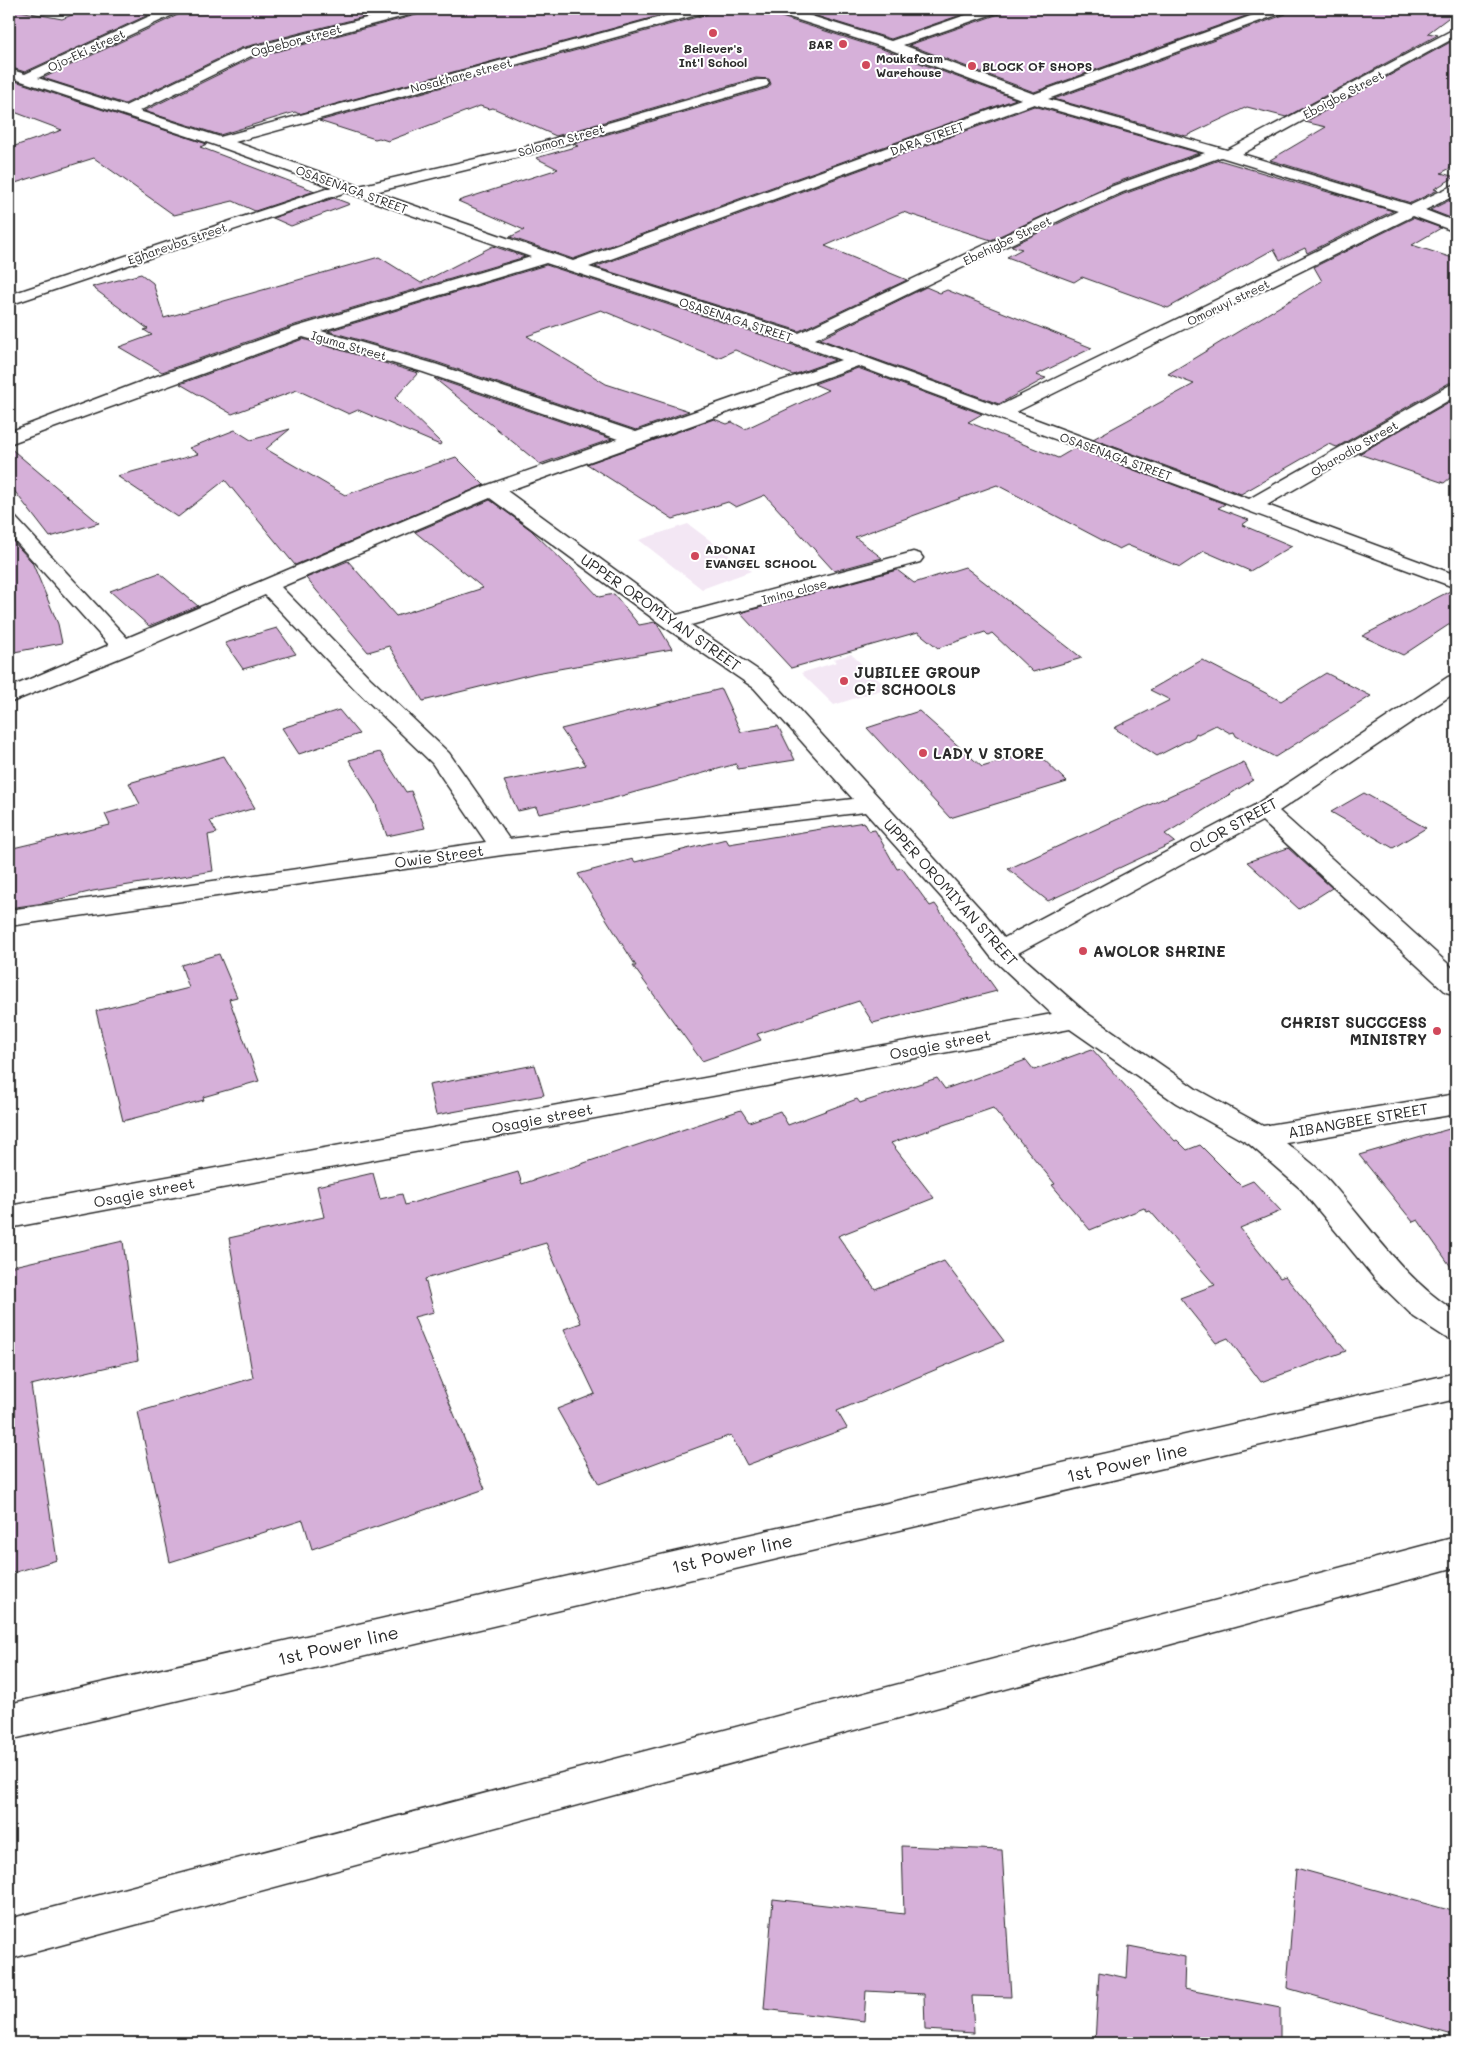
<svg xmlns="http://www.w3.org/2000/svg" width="1465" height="2052" font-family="Mali,sans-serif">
<rect width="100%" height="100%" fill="#fff"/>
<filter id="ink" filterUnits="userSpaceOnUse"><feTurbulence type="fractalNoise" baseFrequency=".02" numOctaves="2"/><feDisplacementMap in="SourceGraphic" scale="10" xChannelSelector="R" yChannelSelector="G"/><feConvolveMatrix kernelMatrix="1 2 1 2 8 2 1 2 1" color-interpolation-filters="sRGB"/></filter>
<g filter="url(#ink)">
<!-- built -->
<path fill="#f3e7f4" d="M 688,524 L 751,571 L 702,589 L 639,540 Z
M 851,654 L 887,688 L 834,705 L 801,673 L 837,662 L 834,659 Z"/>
<!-- building -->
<path fill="#d6b0d9" stroke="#2b2b2b" d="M 9,9 L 62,19 L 86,9 L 161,9 L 25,72 L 9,67 Z
M 183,9 L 395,9 L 241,48 L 125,104 L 43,78 L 180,14 Z
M 424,9 L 684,9 L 299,114 L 295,112 L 220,135 L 144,111 L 252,58 L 420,14 Z
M 711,9 L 769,9 L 772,14 L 885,50 L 1016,99 L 573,259 L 510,237 L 524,230 L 458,201 L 558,169 L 536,158 L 578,146 L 573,144 L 768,88 L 771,84 L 769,79 L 756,78 L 556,136 L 493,108 L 489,109 L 480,106 L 388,141 L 379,138 L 375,139 L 319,121 L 708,14 Z
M 794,9 L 978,9 L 891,39 Z
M 1002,9 L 1265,9 L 1034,92 L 909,45 L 999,14 Z
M 1289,9 L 1456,9 L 1456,12 L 1428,33 L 1438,35 L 1286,117 L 1247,107 L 1186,136 L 1054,99 L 1286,14 Z
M 1456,39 L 1456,165 L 1441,173 L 1455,177 L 1434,189 L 1438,190 L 1411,203 L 1270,160 L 1326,127 L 1305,122 Z
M 9,79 L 207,144 L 200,147 L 315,191 L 255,211 L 233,201 L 174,215 L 94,158 L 9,185 L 9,148 L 62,130 L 9,110 Z
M 1034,106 L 1199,153 L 1112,184 L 991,240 L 903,212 L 825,246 L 907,280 L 799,331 L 595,267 Z
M 1219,160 L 1393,211 L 1307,253 L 1305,248 L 1280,260 L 1274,249 L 1168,308 L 1082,277 L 1074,282 L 1007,257 L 1022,249 L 1011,246 L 1080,213 L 1124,194 Z
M 1456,197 L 1456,220 L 1430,210 Z
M 334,198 L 350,204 L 291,226 L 273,218 Z
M 1413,218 L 1441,228 L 1412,245 L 1456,259 L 1456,382 L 1449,383 L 1337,447 L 1328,444 L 1241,494 L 1093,439 L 1194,384 L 1168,374 L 1322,281 L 1314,267 Z
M 493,246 L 525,257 L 295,325 L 162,372 L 119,347 L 152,335 L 144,330 L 148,329 L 92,287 L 141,274 L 153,283 L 164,318 L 379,257 L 421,283 Z
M 546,265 L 793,345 L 835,360 L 793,375 L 735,350 L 718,358 L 601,310 L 527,336 L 606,384 L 689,411 L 636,430 L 436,362 L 328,331 Z
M 926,287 L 940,293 L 947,290 L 1092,348 L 1036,375 L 1046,378 L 999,404 L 820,339 Z
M 303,339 L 418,373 L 395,398 L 441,443 L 440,445 L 358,410 L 349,414 L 297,390 L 232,414 L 180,384 Z
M 858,368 L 982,414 L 968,422 L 1058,458 L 1075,448 L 1225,504 L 1218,508 L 1249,520 L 1242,525 L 1292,546 L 1250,571 L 1204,551 L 1180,567 L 1127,545 L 1119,549 L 997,485 L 855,537 L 882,558 L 834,571 L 765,495 L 736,507 L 728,502 L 673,519 L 587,464 L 714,419 L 727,424 L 732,422 L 745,429 L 828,390 L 814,384 Z
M 434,378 L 612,439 L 540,464 Z
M 1456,398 L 1456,473 L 1444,483 L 1359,454 Z
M 290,429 L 266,449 L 345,495 L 456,457 L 484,485 L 295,565 L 225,480 L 178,517 L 117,476 L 198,454 L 189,448 L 235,430 L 251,440 Z
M 9,447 L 99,523 L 50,537 L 9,484 Z
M 490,500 L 531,530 L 568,566 L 570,566 L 599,597 L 614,594 L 639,625 L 655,622 L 657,624 L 672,649 L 536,673 L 423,701 L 389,646 L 368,652 L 306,578 L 348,561 L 396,616 L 483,588 L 415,532 Z
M 9,537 L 32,562 L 58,624 L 62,643 L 9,653 Z
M 965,567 L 1082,658 L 1033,672 L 992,633 L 988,635 L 985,632 L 938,648 L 918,632 L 791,668 L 740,613 L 897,570 L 914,583 Z
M 159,573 L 198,606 L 149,626 L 110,591 Z
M 1454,589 L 1456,590 L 1456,620 L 1403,655 L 1362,636 Z
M 277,628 L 296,654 L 243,669 L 225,643 Z
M 1202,660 L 1281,701 L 1326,673 L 1371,696 L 1275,757 L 1236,736 L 1234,732 L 1230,733 L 1216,725 L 1198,734 L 1196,733 L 1194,737 L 1157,756 L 1114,728 L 1170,700 L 1150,690 Z
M 721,689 L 741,732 L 778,726 L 795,760 L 738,769 L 736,764 L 607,800 L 539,814 L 536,807 L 518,811 L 504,781 L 586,765 L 561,729 Z
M 339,710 L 359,734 L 299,754 L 282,728 Z
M 919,711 L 982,767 L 1035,751 L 1067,782 L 950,818 L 867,728 Z
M 380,752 L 406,792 L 411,791 L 425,828 L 387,836 L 375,802 L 349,760 Z
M 224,756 L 255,808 L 210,821 L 217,833 L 208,835 L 213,871 L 93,891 L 44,903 L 9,908 L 9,849 L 110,825 L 105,814 L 140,804 L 129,783 Z
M 1244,762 L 1253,780 L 1165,834 L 1175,842 L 1048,901 L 1008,869 Z
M 1364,793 L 1426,828 L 1393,848 L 1331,812 Z
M 864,822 L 869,831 L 875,830 L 897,869 L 902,868 L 930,906 L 935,904 L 997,991 L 873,1023 L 859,1001 L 757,1034 L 761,1040 L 702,1061 L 633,966 L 636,966 L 578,874 L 633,859 L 635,862 L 726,839 L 729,844 Z
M 1288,848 L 1332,888 L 1299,909 L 1247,862 Z
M 219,954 L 237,997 L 229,999 L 259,1081 L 203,1097 L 204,1100 L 123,1121 L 96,1011 L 189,988 L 181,965 Z
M 1092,1049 L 1175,1141 L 1177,1140 L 1187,1150 L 1200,1145 L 1241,1186 L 1253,1181 L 1281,1211 L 1240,1228 L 1280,1278 L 1285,1276 L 1346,1351 L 1261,1382 L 1228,1338 L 1216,1343 L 1180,1298 L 1215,1285 L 1150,1211 L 1147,1212 L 1144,1208 L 1090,1230 L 1052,1185 L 1055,1184 L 993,1108 L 891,1143 L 934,1198 L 838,1236 L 875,1289 L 944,1261 L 1004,1341 L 837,1411 L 847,1428 L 747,1465 L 731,1435 L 599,1484 L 557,1409 L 595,1394 L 564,1329 L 581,1323 L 546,1243 L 425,1279 L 434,1312 L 414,1317 L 485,1489 L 312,1549 L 303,1520 L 170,1562 L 138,1412 L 253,1378 L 229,1238 L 324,1217 L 317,1186 L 373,1173 L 380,1199 L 402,1194 L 405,1205 L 518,1172 L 522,1184 L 741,1110 L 749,1122 L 780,1111 L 788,1125 L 857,1099 L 860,1103 L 937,1078 L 945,1089 L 1026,1060 L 1034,1070 Z
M 535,1065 L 544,1095 L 436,1115 L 429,1085 Z
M 1456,1127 L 1456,1274 L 1418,1220 L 1413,1222 L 1359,1155 Z
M 123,1241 L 138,1360 L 31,1385 L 57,1560 L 9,1574 L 9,1267 Z
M 902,1846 L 1002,1850 L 1011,1997 L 972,1996 L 974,2033 L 925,2030 L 924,1994 L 866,1991 L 864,2021 L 764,2009 L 773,1899 L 904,1914 Z
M 1296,1868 L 1456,1912 L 1456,2036 L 1287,1988 Z
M 1129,1946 L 1185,1957 L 1184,1989 L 1280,2008 L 1280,2043 L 1095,2043 L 1099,1972 L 1127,1978 Z"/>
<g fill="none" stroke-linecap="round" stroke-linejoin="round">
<!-- minor casing -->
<g stroke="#2b2b2b" stroke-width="3">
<path id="minor" d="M 165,9 L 181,9 L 179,12 L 38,78 L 125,106 L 241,50 L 402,9 L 422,9 L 420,12 L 251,56 L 139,111 L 220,137 L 690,9 L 709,9 L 707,12 L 235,142 L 359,186 L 518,149 L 757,80 L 767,80 L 769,83 L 767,86 L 527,155 L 375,192 L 573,261 L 1021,99 L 886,48 L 773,12 L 771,9 L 789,9 L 891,41 L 983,9 L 1000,9 L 998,12 L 903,45 L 1034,94 L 1270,9 L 1287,9 L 1285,12 L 1048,99 L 1227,150 L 1456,28 L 1456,37 L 1242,154 L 1411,205 L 1456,184 L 1456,195 L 1425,210 L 1456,222 L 1456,232 L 1413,216 L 1016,412 L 1249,499 L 1450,385 L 1456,384 L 1456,396 L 1267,505 L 1456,575 L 1456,588 L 858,366 L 507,491 L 677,615 L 906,554 L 913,552 L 920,554 L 923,558 L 920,562 L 691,625 L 770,678 L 985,914 L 1004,938 L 1255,805 L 1448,677 L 1456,675 L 1456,692 L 1279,811 L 1456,971 L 1456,995 L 1446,992 L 1262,821 L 1018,953 L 1085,1012 L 1196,1089 L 1263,1126 L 1456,1094 L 1456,1114 L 1286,1143 C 1298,1153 1313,1163 1324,1175 C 1367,1222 1401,1277 1456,1312 L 1456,1341 L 1445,1337 L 1414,1317 L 1376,1280 L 1301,1189 L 1249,1144 L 1176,1103 L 1070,1029 L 9,1228 L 9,1206 L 1052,1014 L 991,957 L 967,926 L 865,812 L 502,855 L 9,926 L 9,910 L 486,842 L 432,763 L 354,688 L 265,595 L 132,653 L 9,703 L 9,688 L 109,645 L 9,534 L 9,516 L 16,518 L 127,638 L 485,486 L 618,439 L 423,372 L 303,337 L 9,444 L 9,432 L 140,382 L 296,327 L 531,257 L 346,192 L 9,305 L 9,295 L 332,187 L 215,145 L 9,77 L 9,69 L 25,74 ZM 1034,104 L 1205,153 L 1113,186 L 1069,205 L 799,333 L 589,267 ZM 1221,157 L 1398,211 L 999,406 L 815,339 L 1079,211 L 1123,192 ZM 546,263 L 794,343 L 841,360 L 636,432 L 435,364 L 321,331 ZM 490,498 L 666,628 L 754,688 L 853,799 L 509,839 L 449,753 L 370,678 L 281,587 Z
M 1456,1373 L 1456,1399 L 9,1740 L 9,1704 Z
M 1456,1537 L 1456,1567 L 9,1959 L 9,1919 Z"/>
</g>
<!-- minor -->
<use href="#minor" fill="#fff" fill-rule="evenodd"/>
</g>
</g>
<!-- markers -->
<g fill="#d1495b" stroke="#fff" stroke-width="2">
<circle cx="713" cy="33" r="5"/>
<circle cx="843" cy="44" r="5"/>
<circle cx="866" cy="65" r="5"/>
<circle cx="972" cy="66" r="5"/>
<circle cx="695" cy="556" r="5"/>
<circle cx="844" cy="681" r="5"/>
<circle cx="923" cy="753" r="5"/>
<circle cx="1083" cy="951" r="5"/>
<circle cx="1437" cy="1031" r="5"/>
</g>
<g text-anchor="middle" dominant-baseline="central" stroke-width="4" stroke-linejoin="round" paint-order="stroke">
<!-- far-street labels -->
<g font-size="12" fill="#2b2b2b" stroke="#fff">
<text transform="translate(296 40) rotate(-15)">Ogbebor street</text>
<text transform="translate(86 50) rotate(-25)">Ojo-Eki street</text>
<text transform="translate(461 75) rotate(-15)">Nosakhare street</text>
<text transform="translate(1343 94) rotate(-28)">Eboigbe Street</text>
<text transform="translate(927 138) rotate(-20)">DARA STREET</text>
<text transform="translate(561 140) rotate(-16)">Solomon Street</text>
<text transform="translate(352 189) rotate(20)">OSASENAGA STREET</text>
<text transform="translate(1007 240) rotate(-26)">Ebehigbe Street</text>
<text transform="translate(177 243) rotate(-19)">Egharevba street</text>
<text transform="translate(1228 302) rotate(-26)">Omoruyi street</text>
<text transform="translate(736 319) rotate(18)">OSASENAGA STREET</text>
<text transform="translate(349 345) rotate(16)">Iguma Street</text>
<text transform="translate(1354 448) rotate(-30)">Obarodio Street</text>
<text transform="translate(1116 456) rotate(20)">OSASENAGA STREET</text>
<text transform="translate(794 591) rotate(-15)">Imina close</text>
</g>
<!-- far-poi labels -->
<g font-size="12" font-weight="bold" fill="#2b2b2b" stroke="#fff" text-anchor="start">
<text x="833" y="44" text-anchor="end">BAR</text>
<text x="713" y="48" text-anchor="middle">Believer's<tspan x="713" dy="14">Int'l School</tspan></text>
<text x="876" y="58">Moukafoam<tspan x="876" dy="14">Warehouse</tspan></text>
<text x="982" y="66">BLOCK OF SHOPS</text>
<text x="705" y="549">ADONAI<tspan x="705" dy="14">EVANGEL SCHOOL</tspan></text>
</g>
<!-- street labels -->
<g font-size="15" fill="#2b2b2b" stroke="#fff">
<text transform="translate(661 612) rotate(35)">UPPER OROMIYAN STREET</text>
<text transform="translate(1233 825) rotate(-29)">OLOR STREET</text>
<text transform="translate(439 856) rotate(-8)">Owie Street</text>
<text transform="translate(951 892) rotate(48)">UPPER OROMIYAN STREET</text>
<text transform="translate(940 1044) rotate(-11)">Osagie street</text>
<text transform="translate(542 1118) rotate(-11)">Osagie street</text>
<text transform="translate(1358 1120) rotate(-10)">AIBANGBEE STREET</text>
<text transform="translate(144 1192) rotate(-11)">Osagie street</text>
</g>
<!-- poi labels -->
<g font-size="15" font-weight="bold" fill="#2b2b2b" stroke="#fff" text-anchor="start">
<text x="854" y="672">JUBILEE GROUP<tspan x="854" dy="17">OF SCHOOLS</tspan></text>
<text x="933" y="753">LADY V STORE</text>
<text x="1093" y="951">AWOLOR SHRINE</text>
<text x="1427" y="1022" text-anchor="end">CHRIST SUCCCESS<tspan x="1427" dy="17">MINISTRY</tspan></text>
</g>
<!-- near-street labels -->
<g font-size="18" fill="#2b2b2b" stroke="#fff">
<text transform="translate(1127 1462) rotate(-13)">1st Power line</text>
<text transform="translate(732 1553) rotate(-13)">1st Power line</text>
<text transform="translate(338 1645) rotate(-13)">1st Power line</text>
</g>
</g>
<!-- margin -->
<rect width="1465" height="2052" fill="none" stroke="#fff" stroke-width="30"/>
<rect x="15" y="15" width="1435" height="2022" fill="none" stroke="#2b2b2b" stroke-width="2" filter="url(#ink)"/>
</svg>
